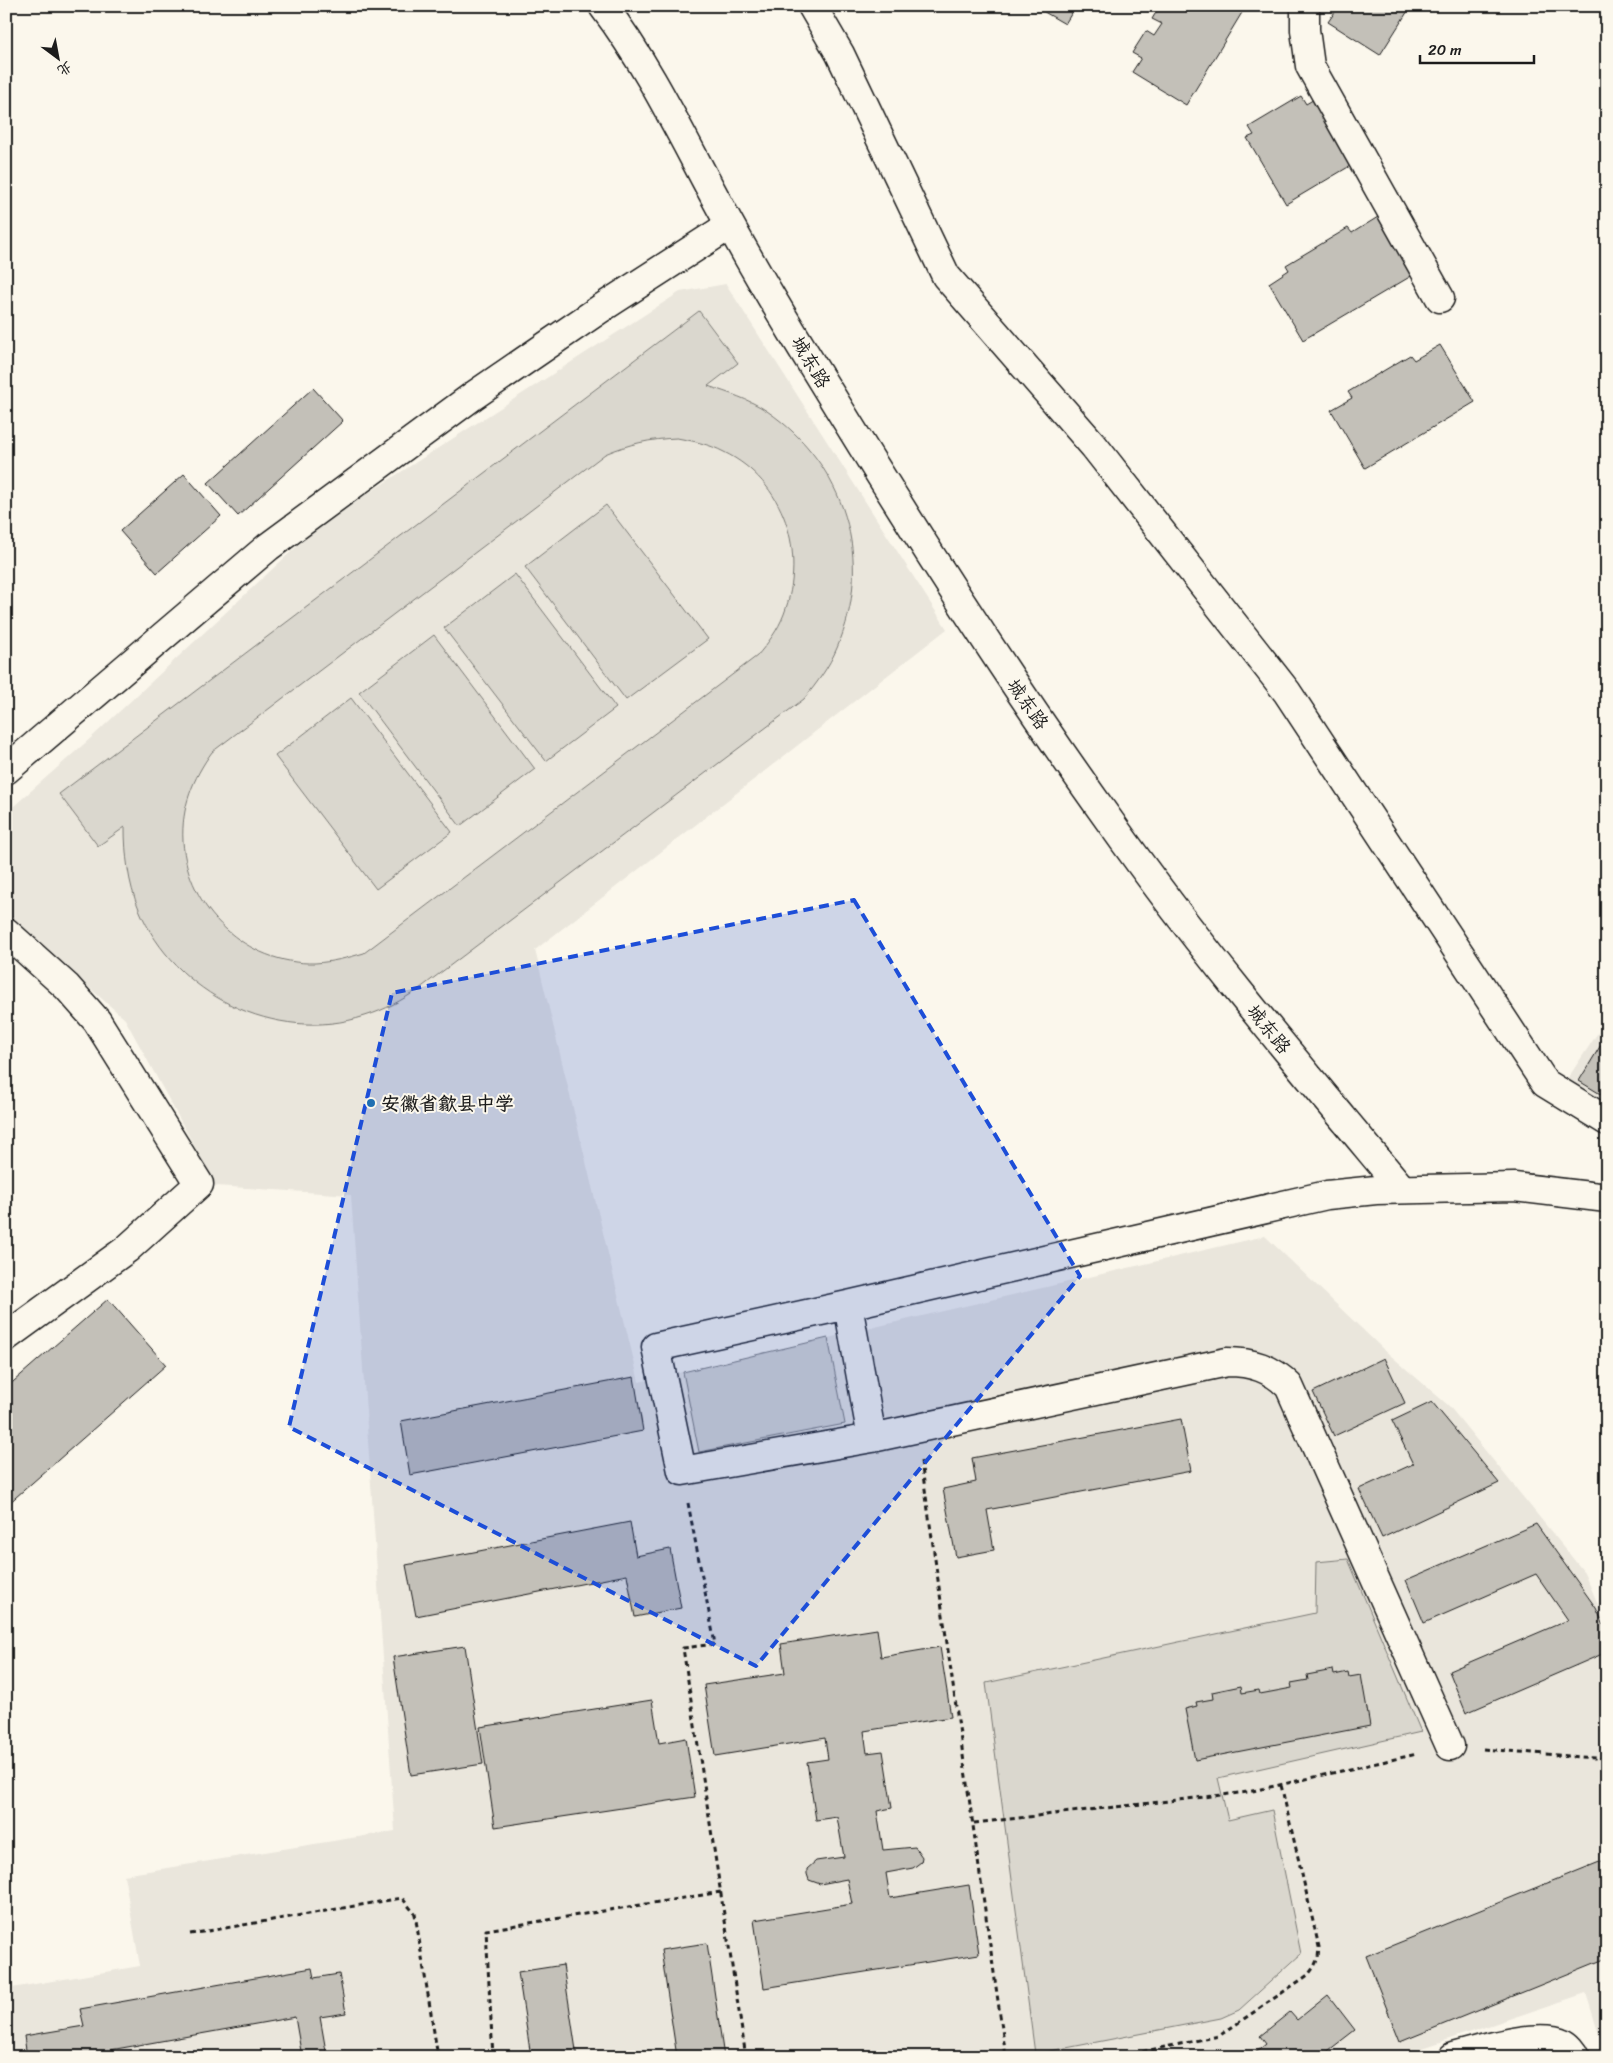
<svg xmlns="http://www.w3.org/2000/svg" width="1613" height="2063" font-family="Sriracha,'LXGW WenKai TC',sans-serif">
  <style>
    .built { fill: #eae6dc }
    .green { fill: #dad7ce; stroke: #7b7a75; fill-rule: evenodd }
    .building { fill: #c3c0b8; stroke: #1c1c1c }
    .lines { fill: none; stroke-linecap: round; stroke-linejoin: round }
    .minor-casing { stroke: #1c1c1c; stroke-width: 31 }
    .path { stroke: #1c1c1c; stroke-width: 3; stroke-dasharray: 5 4; stroke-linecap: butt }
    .minor { stroke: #fbf7ec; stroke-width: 28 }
    .marked { fill: #1d4ed8; fill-opacity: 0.2; stroke: #1d4ed8; stroke-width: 4; stroke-dasharray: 10 6; stroke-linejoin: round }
    .poi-dot { fill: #1f6fb2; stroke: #fbf7ec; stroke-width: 2 }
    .labels { text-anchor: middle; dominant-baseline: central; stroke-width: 4; stroke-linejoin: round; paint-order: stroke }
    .street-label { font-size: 19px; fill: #1c1c1c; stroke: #fbf7ec }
    .poi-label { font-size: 19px; font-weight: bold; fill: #1c1c1c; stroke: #fbf7ec; text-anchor: start }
  </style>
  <rect width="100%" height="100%" fill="#fbf7ec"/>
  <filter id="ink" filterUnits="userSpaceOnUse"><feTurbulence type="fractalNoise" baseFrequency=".02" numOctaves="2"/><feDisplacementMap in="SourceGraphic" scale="10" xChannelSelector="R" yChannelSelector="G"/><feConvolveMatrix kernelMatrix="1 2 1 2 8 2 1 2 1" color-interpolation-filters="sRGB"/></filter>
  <g filter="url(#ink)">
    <path class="built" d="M726,284l221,345 -412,321 104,432 626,-146 118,113 66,57 135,166 23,53v429l-3,-3 -18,-58 -190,64h-1390v-68l134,-23 -16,-91 271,-44 -44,-636 -135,-9 -91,-167 -119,-104v-102l86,-76 230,-214 358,-231z
      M1607,1019v90l-43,-25z"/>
    <path class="green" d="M699,311l39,52 -30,23c20,7 41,13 59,25 78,53 108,150 70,237 -8,19 -20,35 -33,51l-385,290c-17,11 -34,21 -54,27 -89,29 -191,-22 -226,-107 -11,-25 -14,-56 -14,-82l-27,19 -39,-52zM677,438c16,3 32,6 47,14 61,30 83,101 60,162 -6,16 -16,29 -27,42l-393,297c-17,5 -32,9 -49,10 -68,2 -128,-54 -132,-122 -2,-33 10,-63 29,-89l393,-298c24,-10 45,-15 72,-16z
      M606,505l102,134 -82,61 -101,-133z
      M515,574l101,134 -70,53 -102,-133z
      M434,635l101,134 -75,57 -101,-134z
      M351,698l101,134 -76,57 -101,-133z
      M828,1338l17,86 -146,28 -16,-80z
      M1348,1559l73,173 -203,46 10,42 44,-10 29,144 -62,56 -18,8 -186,36 -49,-371 329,-70 1,-51z"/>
    <path class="building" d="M1034,6h42l-11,18z
      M1160,6h86l-60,99 -54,-33 9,-14 -9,-5 14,-22 8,5 8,-12 -10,-5z
      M1332,6h79l-31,49 -52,-33 9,-13z
      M1301,96l5,8 10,-6 39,65 -69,41 -39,-66 7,-3 -5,-8z
      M1378,217l35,58 -110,65 -34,-57 20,-13 -3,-5 62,-37 4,5z
      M1440,345l35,57 -110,66 -34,-58 21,-12 -4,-6 62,-37 4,5z
      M313,388l30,33 -105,95 -30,-33z
      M184,474l37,42 -64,57 -37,-42z
      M1607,1035v63l-28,-17z
      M108,1299l58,66 -159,140 -1,-117z
      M1384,1358l21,45 -71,33 -21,-44z
      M634,1377l9,54 -233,44 -9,-54z
      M1432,1402l67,81 -117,55 -23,-49 54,-25 -21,-43z
      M1181,1419l10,52 -204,39 7,40 -38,7 -13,-68 33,-7 -4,-24z
      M630,1522l6,34 34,-7 11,59 -46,9 -8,-42 -211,41 -10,-51z
      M1536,1524l60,84 11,24v20l-141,61 -17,-42 119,-51 -32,-46 -112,49 -18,-43z
      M877,1629l4,28 59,-10 11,70 -87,14 3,22 16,-2 9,57 -15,3 6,39 32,-3 7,10 -1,5 -8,6 -27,5 4,25 79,-13 10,69 -215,34 -10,-68 98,-16 -5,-25 -27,5 -11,-4 -2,-6v-5l9,-8 28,-4 -7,-40 -21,3 -9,-58 21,-3 -3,-21 -110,18 -11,-71 81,-12 -4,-29z
      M465,1646l18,118 -72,11 -18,-118z
      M1333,1670l1,5 14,-3 1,5 12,-2 9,51 -175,34 -10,-51 12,-3 -1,-4 17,-3 -1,-7 29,-6 1,7 17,-3 1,4 32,-6 -1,-5 17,-3 -1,-5z
      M652,1700l7,43 27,-5 9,59 -200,30 -15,-100z
      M1607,1859v99l-207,84 -34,-86z
      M707,1943l17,114h-47l-16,-107z
      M563,1965l14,92h-46l-13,-85z
      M312,1968l2,10 25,-4 7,39 -26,4 7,40h-25l-7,-40 -190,34 1,6h-79l-3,-21 60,-10 -4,-17z
      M1328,1995l27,35 -35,27h-70l16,-13 -6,-8 30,-24 7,8z"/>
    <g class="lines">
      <defs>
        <path id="minor" d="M603,6c51,67 85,144 126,217 30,55 62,108 95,161 91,149 185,297 287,439 90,127 191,246 291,366
          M812,6l28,48 106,222 148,170 193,246 258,391 62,38
          M1305,6v24l5,36 130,232
          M6,770l262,-223 205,-151 127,-87 130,-84
          M6,932l61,55 30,34 102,163 -72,65 -121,88
          M848,1305l24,133
          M1450,1746l-161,-360c-18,-18 -37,-24 -62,-24l-355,76 -190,33 -26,-124 192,-42 479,-110 49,-5 138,-3 93,11
          M1453,2057c25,-7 86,-26 110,-14 5,2 11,9 13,14"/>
      </defs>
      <use href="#minor" class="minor-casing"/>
      <path class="path" d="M921,1461l85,596
        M688,1503l27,141 -32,4 63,409
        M1483,1749l124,10
        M974,1823l274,-31 169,-38
        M190,1934l212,-36 13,16 23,143
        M493,2057l-7,-127 235,-38
        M1116,2057l103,-21 89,-61 6,-8 4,-9 1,-11 -38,-162"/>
      <use href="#minor" class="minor"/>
    </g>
  </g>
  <path class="marked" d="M854,900l226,376 -324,390 -467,-239 103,-434z"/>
  <circle class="poi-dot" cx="371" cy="1103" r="5"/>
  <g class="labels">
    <g class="street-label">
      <text transform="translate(811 362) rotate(59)">城东路</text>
      <text transform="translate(1028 704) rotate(55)">城东路</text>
      <text transform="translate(1269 1029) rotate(51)">城东路</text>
    </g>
    <g class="poi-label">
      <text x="381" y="1103">安徽省歙县中学</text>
    </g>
  </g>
  <rect width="1613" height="2063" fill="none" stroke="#fbf7ec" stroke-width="25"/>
  <rect x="12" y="12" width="1588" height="2038" fill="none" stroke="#1c1c1c" stroke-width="2" filter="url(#ink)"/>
  <g transform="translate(58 58) rotate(148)" stroke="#fbf7ec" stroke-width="4" paint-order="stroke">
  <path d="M0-4L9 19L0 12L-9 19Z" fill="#1c1c1c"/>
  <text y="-8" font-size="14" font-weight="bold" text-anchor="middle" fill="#1c1c1c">北</text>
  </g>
  <path d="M1420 55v8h114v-8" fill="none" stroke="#1c1c1c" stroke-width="2.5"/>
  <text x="1428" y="55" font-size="15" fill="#1c1c1c" stroke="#fbf7ec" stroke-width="4" paint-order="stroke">20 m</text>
</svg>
